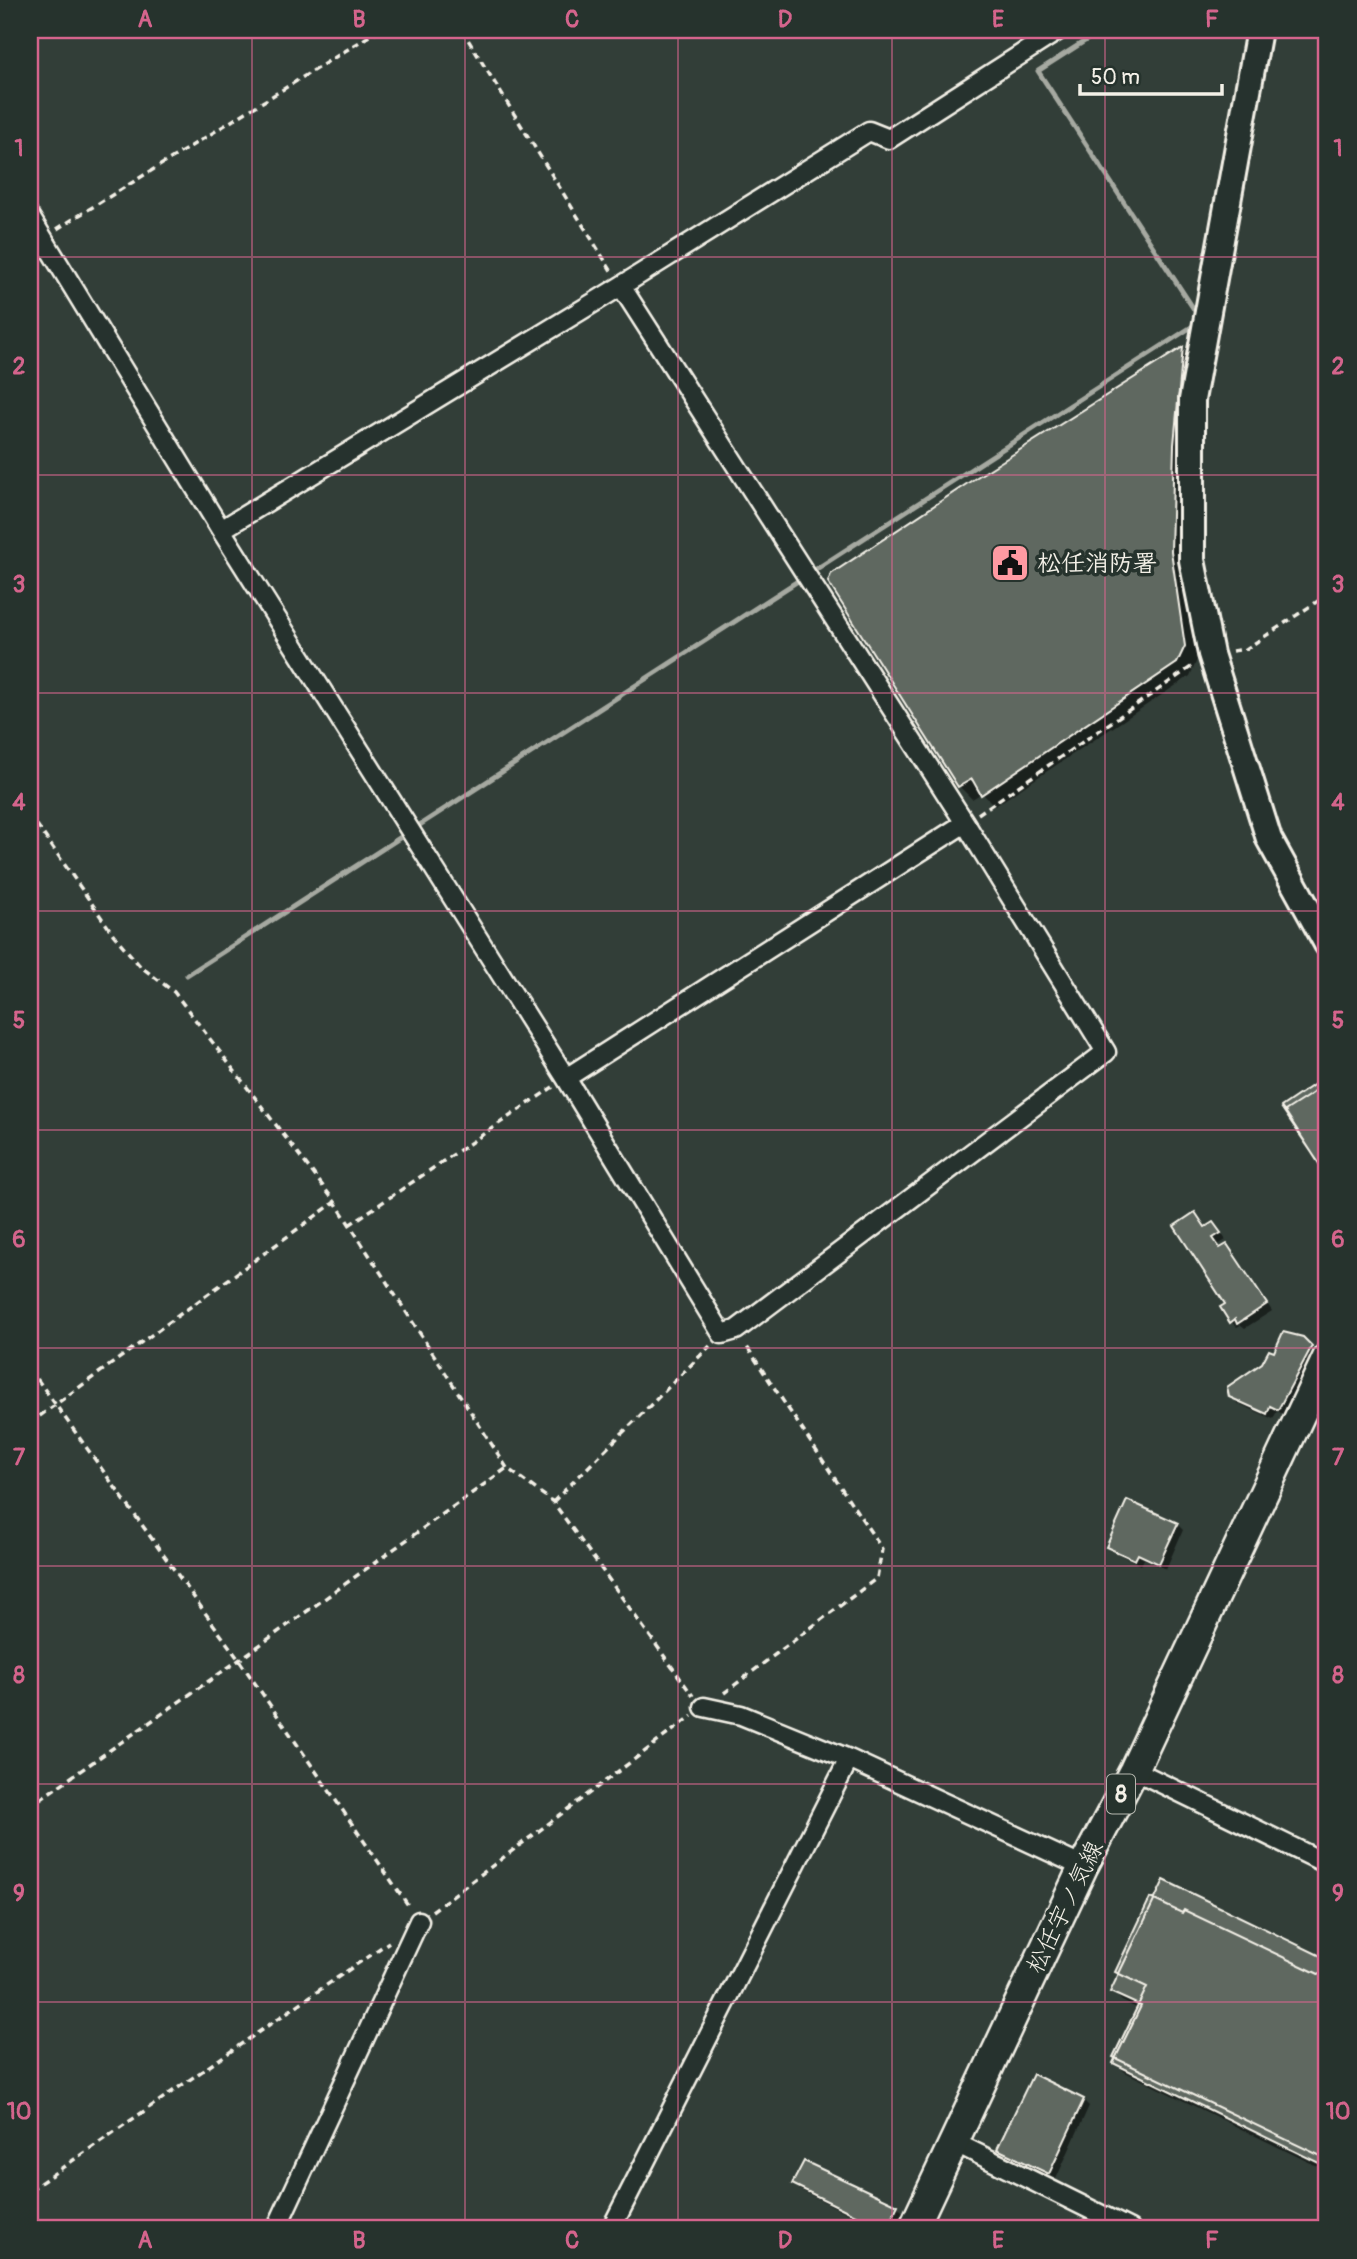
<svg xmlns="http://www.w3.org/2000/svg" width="1357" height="2259" font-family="Pangolin,'Klee One',sans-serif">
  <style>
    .shadow { fill: #0007 }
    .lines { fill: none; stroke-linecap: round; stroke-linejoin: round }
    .stream { stroke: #a6a9a1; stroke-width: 5 }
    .building { fill: #5f6861; stroke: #f4f1e8; stroke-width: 2 }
    .street-casing { stroke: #f4f1e8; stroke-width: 23 }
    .secondary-casing { stroke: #f4f1e8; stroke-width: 30 }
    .primary-casing { stroke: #f4f1e8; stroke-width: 33 }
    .path { stroke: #f4f1e8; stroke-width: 3.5; stroke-dasharray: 7 5; stroke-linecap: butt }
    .street { stroke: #26332d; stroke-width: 18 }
    .secondary { stroke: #26332d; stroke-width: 24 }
    .primary { stroke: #26332d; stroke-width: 28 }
    .grid { fill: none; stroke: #d4648c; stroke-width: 2; stroke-opacity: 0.55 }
    .labels { text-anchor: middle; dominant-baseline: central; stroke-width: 7; stroke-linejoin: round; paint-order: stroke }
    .shield { fill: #26332d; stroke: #b6b8b0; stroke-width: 2 }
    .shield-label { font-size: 23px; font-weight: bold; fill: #f4f1e8 }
    .poi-label { font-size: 24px; font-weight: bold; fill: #f4f1e8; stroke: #26332d; text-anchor: start }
    .street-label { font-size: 24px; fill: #f4f1e8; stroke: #26332d }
    .neatline { fill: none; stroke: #d4648c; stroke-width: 2.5 }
    .grid-label { font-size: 23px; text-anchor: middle; font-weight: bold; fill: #d4648c }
  </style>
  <rect width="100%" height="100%" fill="#323e38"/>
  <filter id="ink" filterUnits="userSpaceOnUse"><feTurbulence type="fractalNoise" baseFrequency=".0143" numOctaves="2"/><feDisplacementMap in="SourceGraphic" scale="14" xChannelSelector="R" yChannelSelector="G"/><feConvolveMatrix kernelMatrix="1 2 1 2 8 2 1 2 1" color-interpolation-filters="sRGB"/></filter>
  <g filter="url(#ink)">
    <path class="shadow" d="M1183,350l12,12 -12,203 14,95 -7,16 -195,130 -13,-13 -10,6 -13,-13 -129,-204 148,-103z
      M1195,1214l12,14 6,-4 6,6 7,10 -8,5 3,5 6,-4 6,6 39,59 -27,17 -4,-3 -4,2 -6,-5 -4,-18z
      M1302,1338l15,15 -32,62 -8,-4 -4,8 -36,-16 -6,-7 44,-41z
      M1177,1524l6,6 -17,39 -22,-10 -3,6 -27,-13 -6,-6z
      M1165,1882l162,79v210l-202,-99 -10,-9 26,-53 -19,-9 -10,-10z
      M1083,2100l6,6 -33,73 -51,-24 -6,-6z
      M805,2163l92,43 6,6 -8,17h-25l-4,-4 1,-2 -67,-33 -6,-6z"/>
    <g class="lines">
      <path class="stream" d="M1102,30l-64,41 161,246
        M187,975l1009,-651"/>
    </g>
    <path class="building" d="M1183,347l-9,98 -3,106 14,95 -8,17 -196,132 -9,-16 -14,8 -130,-205 3,-8 146,-97z
      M1327,1076v99l-46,-68z
      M1327,1084v92l-42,-65z
      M1195,1212l10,15 8,-5 8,11 -8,5 7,10 7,-4 40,60 -30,20 -2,-5 -5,4 -10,-16 5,-3 -51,-78z
      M1283,1332l20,5 9,9 -34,64 -8,-4 -3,8 -38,-17 -2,-10 35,-24 7,-13 5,2z
      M1127,1500l51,23 -19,41 -21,-10 -3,6 -29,-13z
      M1164,1880l163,79v208l-214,-104 28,-57 -31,-14z
      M1150,1898l32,15 2,-3 143,68v181l-214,-102 34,-70 -32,-15z
      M1033,2074l51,25 -35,75 -52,-25z
      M804,2161l94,44 -11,23 -9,-4 -2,5h-4l-8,-3 2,-6 -74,-36z"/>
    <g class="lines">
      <defs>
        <path id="street" d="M30,217l191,313 345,548 156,256 14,-4 370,-278 -141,-229 -344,-537
          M221,530l400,-244 248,-155 20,8 170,-109
          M566,1078l399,-255
          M704,1707l37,8 108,44 234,108
          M1134,1770l193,94
          M954,2142l176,87
          M276,2229l143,-308
          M611,2229l238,-470"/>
        <path id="secondary" d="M1259,30l-67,370v160l19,94 58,185 58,105"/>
        <path id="primary" d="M913,2229l170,-362 51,-97 193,-412"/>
      </defs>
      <use href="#street" class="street-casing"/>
      <use href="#secondary" class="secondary-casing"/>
      <use href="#primary" class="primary-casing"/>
      <path class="path" d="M462,30l150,242
        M57,229l322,-199
        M1232,651l14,-2 81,-54
        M978,814l216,-149
        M30,815l83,119 27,32 34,26 161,210 172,266 46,34 140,194
        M349,1225l204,-138
        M30,1369l209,291 171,248
        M30,1423l305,-221
        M553,1502l157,-156
        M724,1693l153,-115 5,-29 -137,-205
        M30,1806l209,-146 268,-192
        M432,1911l260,-195
        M30,2190l359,-248"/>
      <use href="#street" class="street"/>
      <use href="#secondary" class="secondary"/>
      <use href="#primary" class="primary"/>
    </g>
  </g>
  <path class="grid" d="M252,30v2199M465,30v2199M678,30v2199M892,30v2199M1105,30v2199M30,257h1297M30,475h1297M30,693h1297M30,911h1297M30,1130h1297M30,1348h1297M30,1566h1297M30,1784h1297M30,2002h1297"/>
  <defs>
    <symbol id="civic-square" viewBox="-11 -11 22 22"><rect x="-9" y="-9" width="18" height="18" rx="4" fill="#ff9aa2" stroke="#26332d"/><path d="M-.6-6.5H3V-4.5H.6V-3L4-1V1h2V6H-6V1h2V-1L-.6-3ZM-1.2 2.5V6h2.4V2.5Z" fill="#111"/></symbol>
  </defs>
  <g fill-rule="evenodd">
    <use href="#civic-square" x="988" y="541" width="44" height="44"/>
  </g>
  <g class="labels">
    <rect class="shield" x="1107" y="1774.5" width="28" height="39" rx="5"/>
    <g class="shield-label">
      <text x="1121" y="1794">8</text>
    </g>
    <g class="poi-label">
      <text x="1037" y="563">松任消防署</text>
    </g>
    <g class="street-label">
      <text transform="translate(1065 1907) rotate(-64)">松任宇ノ気線</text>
    </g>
  </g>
  <rect width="1357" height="2259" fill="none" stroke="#26332d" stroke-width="77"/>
  <path d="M1080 84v10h142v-10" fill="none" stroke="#f4f1e8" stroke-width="3.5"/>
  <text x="1091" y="84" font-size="21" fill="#f4f1e8" stroke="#26332d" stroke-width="5" paint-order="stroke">50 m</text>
  <rect x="38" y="38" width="1280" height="2182" class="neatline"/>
  <g class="grid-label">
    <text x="145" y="27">A</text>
    <text x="359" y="27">B</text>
    <text x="572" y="27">C</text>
    <text x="785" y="27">D</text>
    <text x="998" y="27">E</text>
    <text x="1212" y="27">F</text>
    <text x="19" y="156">1</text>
    <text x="1338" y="156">1</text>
    <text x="19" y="374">2</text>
    <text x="1338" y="374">2</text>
    <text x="19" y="592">3</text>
    <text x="1338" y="592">3</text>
    <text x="19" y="810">4</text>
    <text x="1338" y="810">4</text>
    <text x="19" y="1028">5</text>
    <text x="1338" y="1028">5</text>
    <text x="19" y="1247">6</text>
    <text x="1338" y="1247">6</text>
    <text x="19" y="1465">7</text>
    <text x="1338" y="1465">7</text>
    <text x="19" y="1683">8</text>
    <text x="1338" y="1683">8</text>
    <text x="19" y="1901">9</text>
    <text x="1338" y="1901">9</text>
    <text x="19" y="2119">10</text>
    <text x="1338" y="2119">10</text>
    <text x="145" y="2248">A</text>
    <text x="359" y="2248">B</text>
    <text x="572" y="2248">C</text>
    <text x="785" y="2248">D</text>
    <text x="998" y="2248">E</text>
    <text x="1212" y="2248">F</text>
  </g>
</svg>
